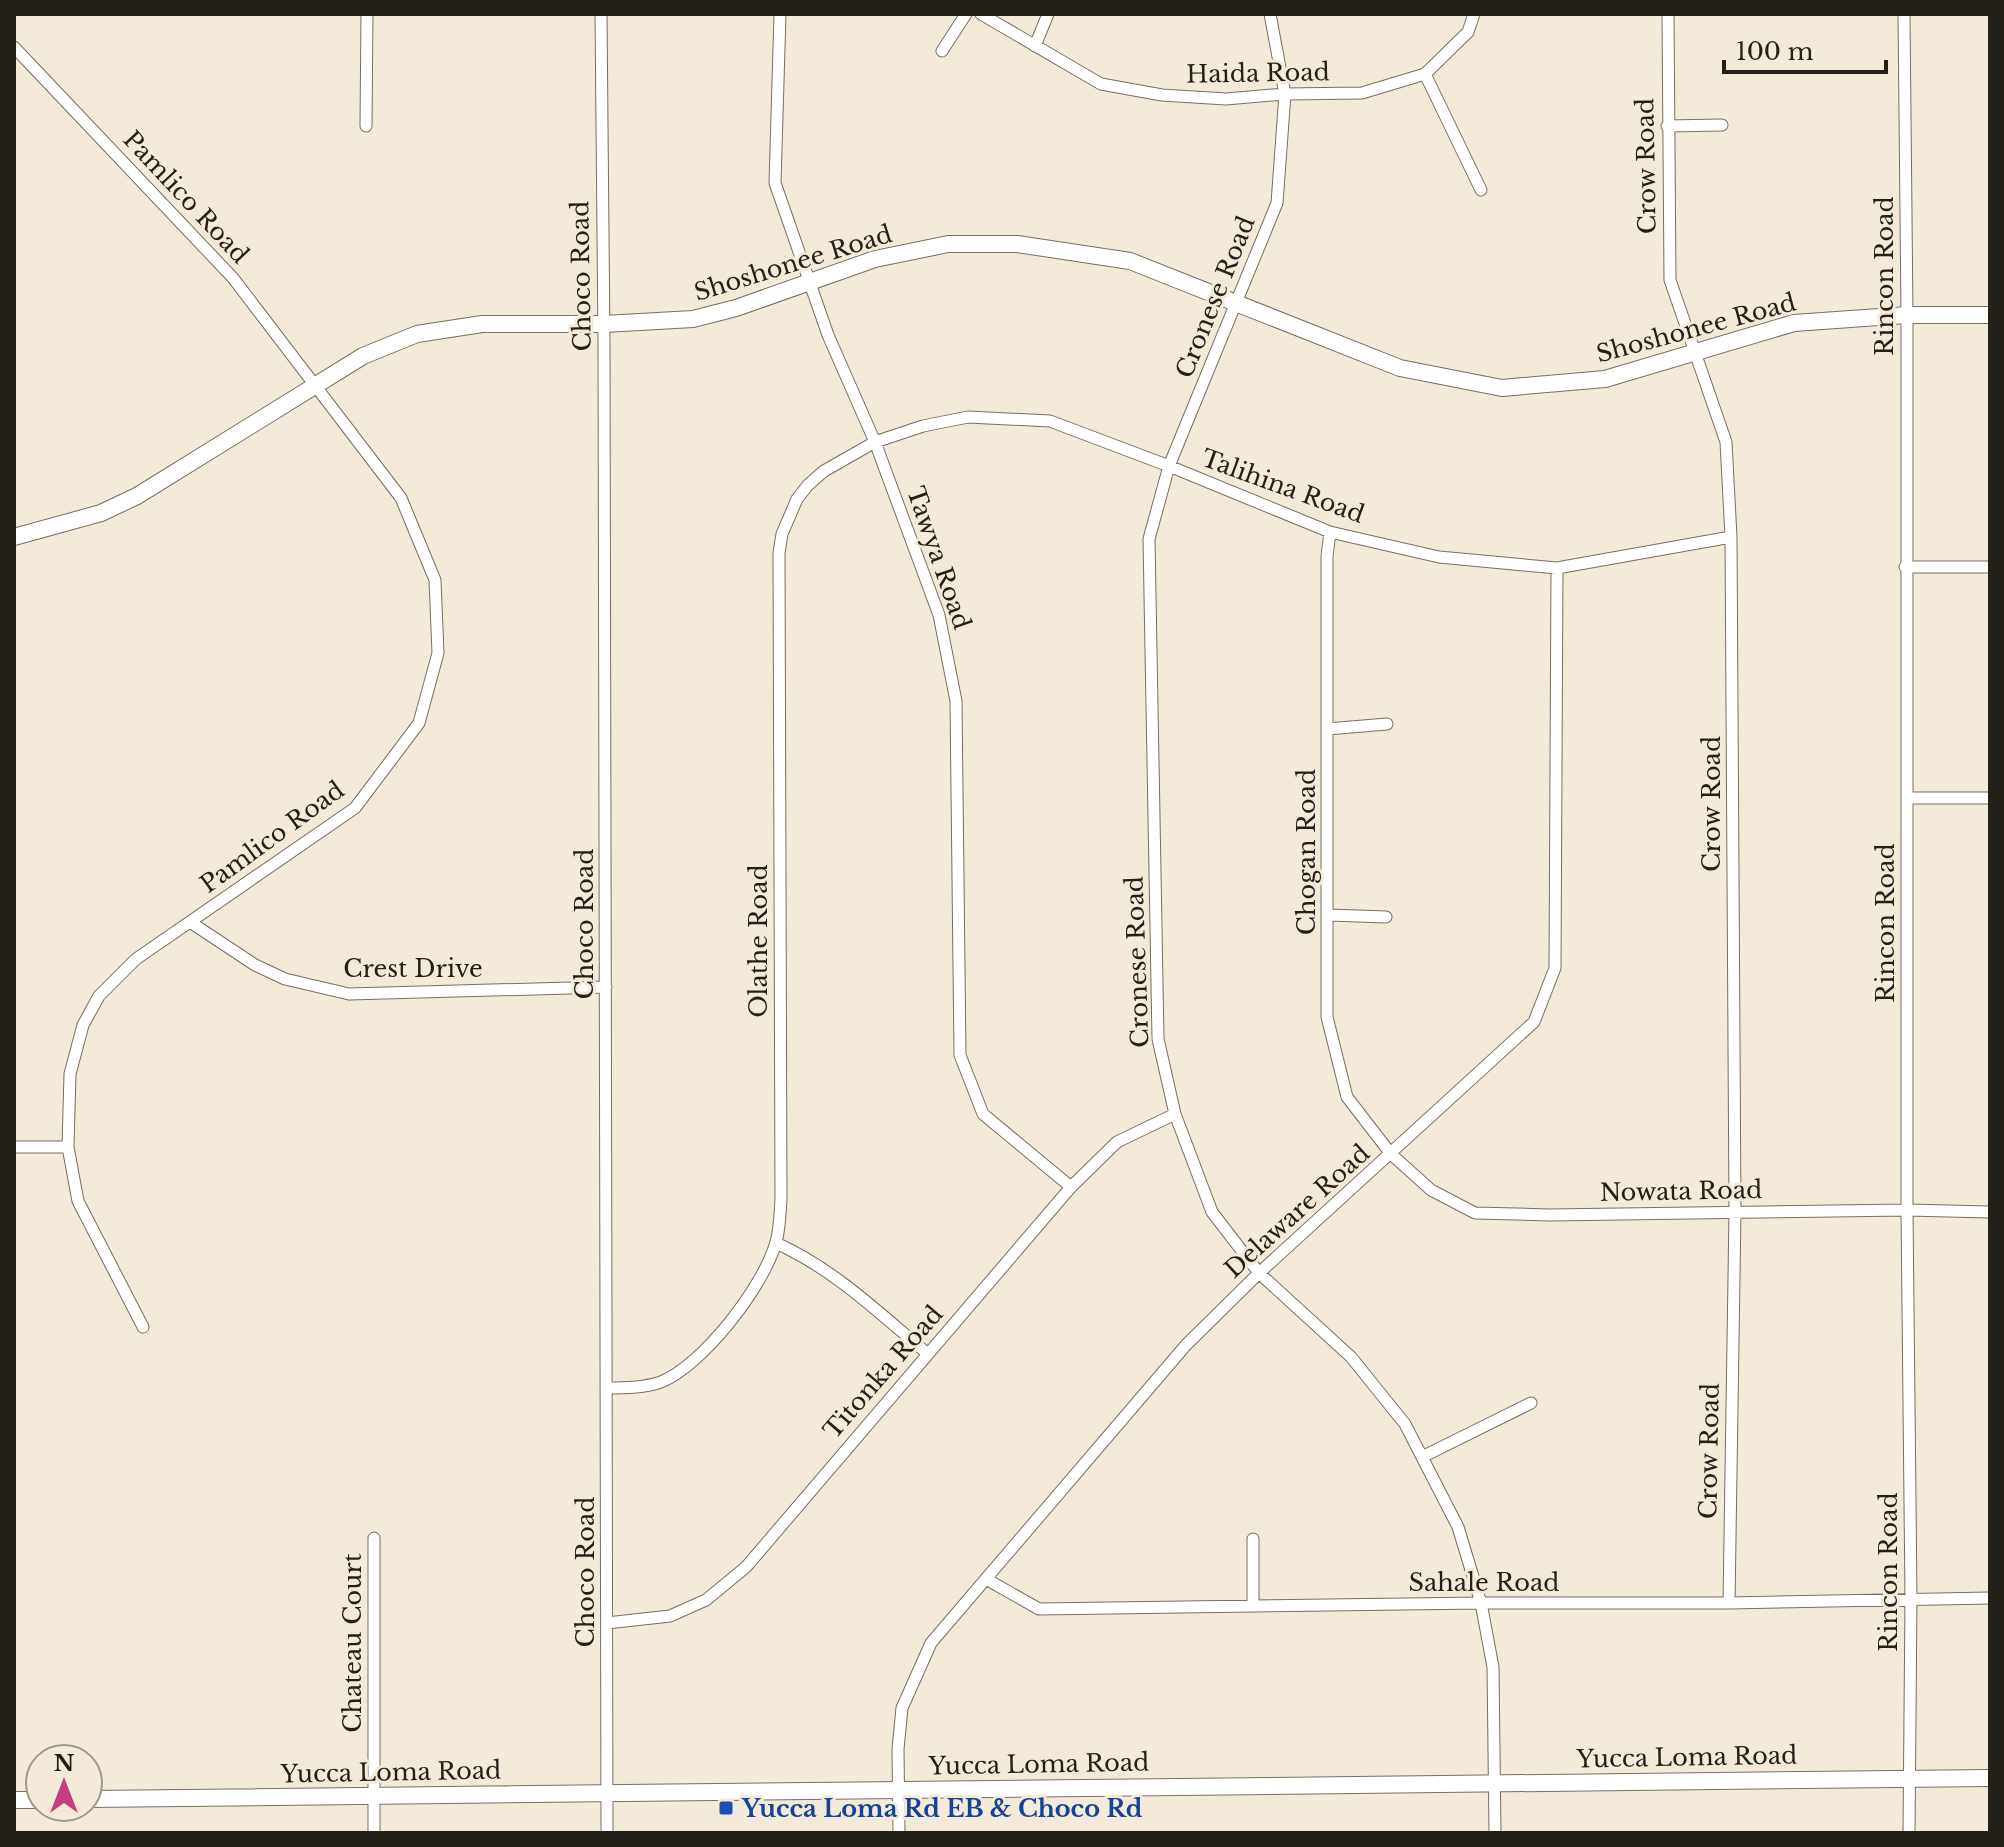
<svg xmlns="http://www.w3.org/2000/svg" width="2004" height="1847" font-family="'Libre Baskerville',serif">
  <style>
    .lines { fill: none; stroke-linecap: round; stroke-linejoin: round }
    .street-casing { stroke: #776f60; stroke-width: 13 }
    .secondary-casing { stroke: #776f60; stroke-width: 18 }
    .street { stroke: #fff; stroke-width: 11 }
    .secondary { stroke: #fff; stroke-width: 16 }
    .transit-dot { fill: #1a4fb4; stroke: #f3ead9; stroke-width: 3 }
    .labels { text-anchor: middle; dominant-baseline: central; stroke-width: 6; stroke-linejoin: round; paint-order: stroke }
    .street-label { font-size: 24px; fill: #231f19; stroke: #f3ead9 }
    .transit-label { font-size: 24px; font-weight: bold; fill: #164399; stroke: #f3ead9; text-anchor: start }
  </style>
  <rect width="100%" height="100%" fill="#f3ead9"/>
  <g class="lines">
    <defs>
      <path id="street" d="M601,14l3,329 3,1490
        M780,14l-5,169 53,152 47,107 64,173 17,86 4,354 23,59 88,73
        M981,14l120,70 61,11 64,4 59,-5 77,-1 63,-19 43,-42 6,-18
        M1270,14l15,80 -8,109 -108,263 -20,73 9,500 17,75 37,98 47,61 92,84 54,67 53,103 23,76 12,64 2,166
        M1668,14l2,266 56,162 5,95 4,675 -6,391
        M1904,14l3,301v895l4,388 -2,235
        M1035,46l13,-32
        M14,47l219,231 168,220 34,82 3,73 -19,70 -64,85 -219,151 -37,37 -16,29 -13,49 -2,73 10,54 65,126
        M942,51l24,-37
        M1425,74l56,116
        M366,126l1,-112
        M1667,126l55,-1
        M1330,532l-3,24v461l20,80 44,57 40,36 44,23 75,2 357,-5 83,2
        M1905,567h85
        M1327,729l60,-5
        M1908,798h82
        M1329,915l57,2
        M190,922l65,43 30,14 64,15 257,-7
        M14,1147h54
        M776,1243c58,26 103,70 152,111
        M606,1388c18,0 37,0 55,-6 42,-17 103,-96 115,-140 4,-14 4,-29 5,-43l-2,-646 3,-19 15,-35 11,-14 16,-14 51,-29 48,-16 45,-9 82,4 119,45 161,66 109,25 118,11 174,-31
        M1424,1456l107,-53
        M374,1538v295
        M1253,1539v67
        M986,1579l53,30 442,-6h248l261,-5
        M607,1623l63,-7 36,-16 40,-33 325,-380 46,-45 58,-28
        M899,1833l-1,-84 4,-41 29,-65 255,-298 73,-72 275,-251 21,-54 2,-400"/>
      <path id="secondary" d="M14,537l87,-24 36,-17 226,-140 54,-22 65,-10h122l89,-5 43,-11 139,-49 73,-15h69l113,17 270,107 102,20 103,-9 189,-56 113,-8h83
        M88,1799l1902,-21
        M14,1800h26"/>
    </defs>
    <use href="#street" class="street-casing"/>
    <use href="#secondary" class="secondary-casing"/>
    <use href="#street" class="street"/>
    <use href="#secondary" class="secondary"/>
  </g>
  <rect class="transit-dot" x="718" y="1800" width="16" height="16" rx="4"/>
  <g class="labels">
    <g class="street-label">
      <text transform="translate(1258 73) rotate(-1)">Haida Road</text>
      <text transform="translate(1646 166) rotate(-91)">Crow Road</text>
      <text transform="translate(186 197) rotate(47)">Pamlico Road</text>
      <text transform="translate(793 263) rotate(-17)">Shoshonee Road</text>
      <text transform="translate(581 276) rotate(-91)">Choco Road</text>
      <text transform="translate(1884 276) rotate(-90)">Rincon Road</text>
      <text transform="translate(1215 297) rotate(-68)">Cronese Road</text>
      <text transform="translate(1696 328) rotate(-15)">Shoshonee Road</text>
      <text transform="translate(1283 486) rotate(20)">Talihina Road</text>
      <text transform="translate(939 558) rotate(71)">Tawya Road</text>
      <text transform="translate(1711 804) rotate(-90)">Crow Road</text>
      <text transform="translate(272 837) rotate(-36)">Pamlico Road</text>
      <text transform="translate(1306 852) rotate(-90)">Chogan Road</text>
      <text transform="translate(1885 923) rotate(-90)">Rincon Road</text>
      <text transform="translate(584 924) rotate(-90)">Choco Road</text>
      <text transform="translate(758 941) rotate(-90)">Olathe Road</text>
      <text transform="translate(1137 962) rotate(-92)">Cronese Road</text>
      <text x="413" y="968">Crest Drive</text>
      <text transform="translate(1681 1191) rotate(-1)">Nowata Road</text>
      <text transform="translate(1297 1211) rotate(-42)">Delaware Road</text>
      <text transform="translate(883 1372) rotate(-49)">Titonka Road</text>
      <text transform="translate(1709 1451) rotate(-89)">Crow Road</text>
      <text transform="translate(585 1572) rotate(-90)">Choco Road</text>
      <text transform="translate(1888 1572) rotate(-90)">Rincon Road</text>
      <text x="1484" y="1582">Sahale Road</text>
      <text transform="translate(352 1643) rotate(-90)">Chateau Court</text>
      <text transform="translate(1687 1757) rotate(-1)">Yucca Loma Road</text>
      <text transform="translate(1039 1764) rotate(-1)">Yucca Loma Road</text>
      <text transform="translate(391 1772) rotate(-1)">Yucca Loma Road</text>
    </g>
    <g class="transit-label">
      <text x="742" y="1808">Yucca Loma Rd EB &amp; Choco Rd</text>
    </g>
  </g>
  <rect width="2004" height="1847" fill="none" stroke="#231f19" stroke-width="32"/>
  <g transform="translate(64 1783)"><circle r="38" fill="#f3ead9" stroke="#a0998c" stroke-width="2"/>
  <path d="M0-6L14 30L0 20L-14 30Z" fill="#c33f83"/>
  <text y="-12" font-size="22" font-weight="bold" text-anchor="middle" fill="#231f19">N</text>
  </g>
  <path d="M1724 60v12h162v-12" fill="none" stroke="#231f19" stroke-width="4"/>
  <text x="1736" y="60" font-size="24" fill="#231f19" stroke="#f3ead9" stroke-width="6" paint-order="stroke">100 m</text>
</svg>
